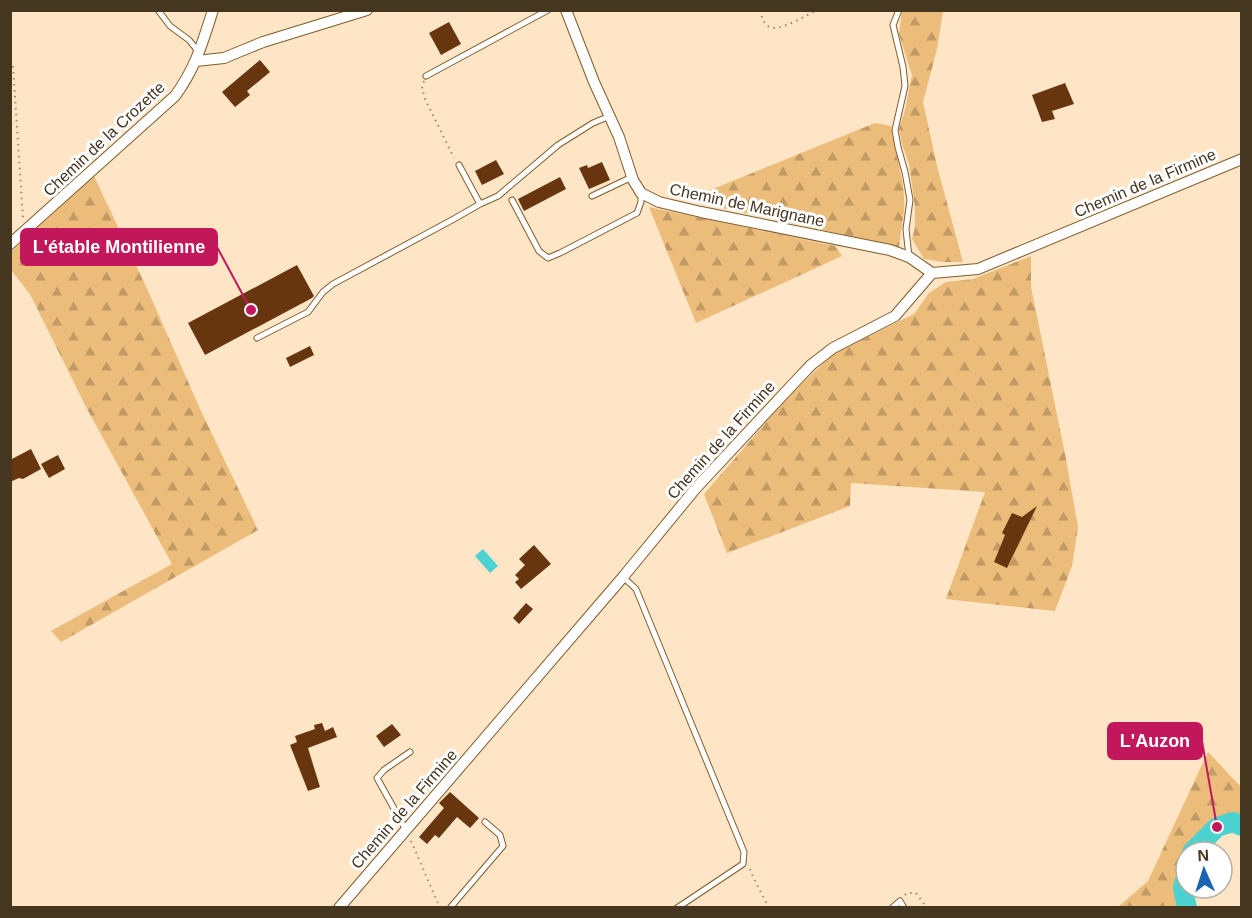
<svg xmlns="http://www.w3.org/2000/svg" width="1252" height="918" font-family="Arial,sans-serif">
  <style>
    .forest { fill: url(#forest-firs) }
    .water { fill: #4cd2d1 }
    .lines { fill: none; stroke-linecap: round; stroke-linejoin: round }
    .river { stroke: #4cd2d1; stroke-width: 20 }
    .building { fill: #67360f }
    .service-casing { stroke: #805d2a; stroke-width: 7 }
    .minor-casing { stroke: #805d2a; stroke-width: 12 }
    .path { stroke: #9c896f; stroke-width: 2; stroke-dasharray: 1.5 4.5; stroke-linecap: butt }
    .service { stroke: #fff; stroke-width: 5 }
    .minor { stroke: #fff; stroke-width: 10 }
    .labels { text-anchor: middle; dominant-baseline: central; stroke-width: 6; stroke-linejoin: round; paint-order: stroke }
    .street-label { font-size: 16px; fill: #453620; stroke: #fff }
    .leader { fill: none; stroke: #c2185b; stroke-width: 2 }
    .callout-dot { fill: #c2185b; stroke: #fff; stroke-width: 2 }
    .callout { fill: #c2185b; stroke: #c2185b; stroke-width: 2 }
    .callout-label { font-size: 18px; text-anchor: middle; font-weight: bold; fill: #fff }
  </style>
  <defs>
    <pattern id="forest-firs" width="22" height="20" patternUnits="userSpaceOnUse" patternTransform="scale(1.5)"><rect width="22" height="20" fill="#ecbc7b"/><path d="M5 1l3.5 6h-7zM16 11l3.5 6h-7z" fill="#c19a64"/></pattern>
  </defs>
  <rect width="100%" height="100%" fill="#fde5c6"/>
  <path class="forest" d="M902,11h41l-6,38 -14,53 14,64 26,96h-20l-19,-3 -12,-20 3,-12v-20l-6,-43 -7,-20 -3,-15 6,-19 7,-35 -13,-41z
    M875,123l16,3c4,28 15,56 13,84 -1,12 -4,25 -5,37l-213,-47z
    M94,176l55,117 51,116 58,121 -197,112 -10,-11 121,-67 -86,-157 -56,-113 -19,-24v-18z
    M649,207l186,39 7,10 -146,67z
    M1031,256v31l35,172 12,68 -6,39 -17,45 -109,-12 39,-107 -134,-9 -1,23 -123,47 -23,-59 84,-97 45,-43 81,-40 15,-21 17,-11 27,-3z
    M1208,752l33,35v33c-9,-2 -19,-1 -27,4 -13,9 -32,31 -35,45 -2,12 0,27 2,38h-63l30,-26z"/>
  <path class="water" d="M483,549l15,17 -8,7 -15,-17z"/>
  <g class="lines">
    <path class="river" d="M1192,852l25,-25 16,-5 9,4
      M1186,877l-3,11 4,20"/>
  </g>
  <path class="building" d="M449,22l12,22 -20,11 -12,-22z
    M260,60l10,12 -23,19 3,4 -15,12 -13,-15z
    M1065,83l9,21 -22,7 3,8 -13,3 -10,-27z
    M496,160l8,14 -22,11 -7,-14z
    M602,162l8,18 -21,9 -10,-21 8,-3 1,3z
    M560,177l6,12 -42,22 -6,-12z
    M297,265l17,31 -2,2 -107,57 -17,-32z
    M310,346l4,9 -24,12 -4,-9z
    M31,449l10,20 -18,10 -4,-1 -9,4v-22z
    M58,455l7,14 -16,9 -8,-14z
    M1037,506l-30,62 -13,-6 11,-27 -3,-2 10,-20 10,4z
    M534,545l17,19 -30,25 -6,-7 4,-3 -4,-4 10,-10 -6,-6z
    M526,603l7,6 -14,15 -6,-6z
    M322,723l3,8 8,-4 4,10 -29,11 12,39 -12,4 -18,-46 7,-3 -2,-6 20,-7 -1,-4z
    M392,724l9,11 -17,12 -8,-11z
    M450,792l29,26 -9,10 -13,-11 -18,21 -4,-3 -8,9 -8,-7 25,-29 -5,-5z"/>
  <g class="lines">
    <defs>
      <path id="service" d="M158,10l12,16 19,14 9,11
        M899,10l-6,15 10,42 2,19 -10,44 3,17 7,25 5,28 -4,29 3,28
        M426,76l122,-66
        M459,165l21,39 18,-8 60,-51 35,-22 17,-7
        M592,196l40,-19
        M512,200l27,51 9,7 12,-5 77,-40 4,-11v-8
        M257,338l51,-26 15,-20 10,-8 119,-64 28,-16
        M623,577l13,12 108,263 -1,12 -66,44
        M406,830l-29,-52 7,-8 26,-18
        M450,908l53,-62 -3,-11 -15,-13
        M892,908l8,-7 4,7"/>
      <path id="minor" d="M566,10l28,72 25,55 14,43 8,13 18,9 42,10 189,38 19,7 23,16
        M196,61l28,-3 39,-16 104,-32
        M10,244l165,-148c21,-29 27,-52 38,-86
        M339,908l284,-331 73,-89 97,-104 18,-19 22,-17 62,-32 37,-43 46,-4 264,-110"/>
    </defs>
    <use href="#service" class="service-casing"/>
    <use href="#minor" class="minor-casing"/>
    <path class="path" d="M760,10c2,7 3,14 10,17 9,5 37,-12 47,-17
      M13,66l10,152
      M424,81l-2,7 3,11 29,59
      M411,841l29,67
      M750,869l3,8 16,31
      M905,895l2,-2h9l11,15"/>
    <use href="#service" class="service"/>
    <use href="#minor" class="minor"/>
  </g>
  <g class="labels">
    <g class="street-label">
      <text transform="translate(104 139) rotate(-43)">Chemin de la Crozette</text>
      <text transform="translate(1145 183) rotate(-23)">Chemin de la Firmine</text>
      <text transform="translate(747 205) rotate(12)">Chemin de Marignane</text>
      <text transform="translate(721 440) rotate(-48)">Chemin de la Firmine</text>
      <text transform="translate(404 809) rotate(-49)">Chemin de la Firmine</text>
    </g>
  </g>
  <path class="leader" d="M251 310L217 247M1217 827L1202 741"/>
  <g class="callout-dot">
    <circle cx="251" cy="310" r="6"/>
    <circle cx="1217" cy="827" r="6"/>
  </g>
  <g class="callout">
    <rect x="21" y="229" width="196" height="36" rx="6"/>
    <rect x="1108" y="723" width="94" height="36" rx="6"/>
  </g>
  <g class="callout-label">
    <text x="119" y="253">L'étable Montilienne</text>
    <text x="1155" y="747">L'Auzon</text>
  </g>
  <rect width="1252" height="918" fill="none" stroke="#453620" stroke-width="24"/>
  <g transform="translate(1204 870) rotate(357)"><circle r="28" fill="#ffffff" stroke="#b5afa6" stroke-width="1.5"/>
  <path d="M0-4.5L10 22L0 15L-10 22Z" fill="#1b63b3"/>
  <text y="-9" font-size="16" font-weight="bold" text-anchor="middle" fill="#453620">N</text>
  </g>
</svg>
